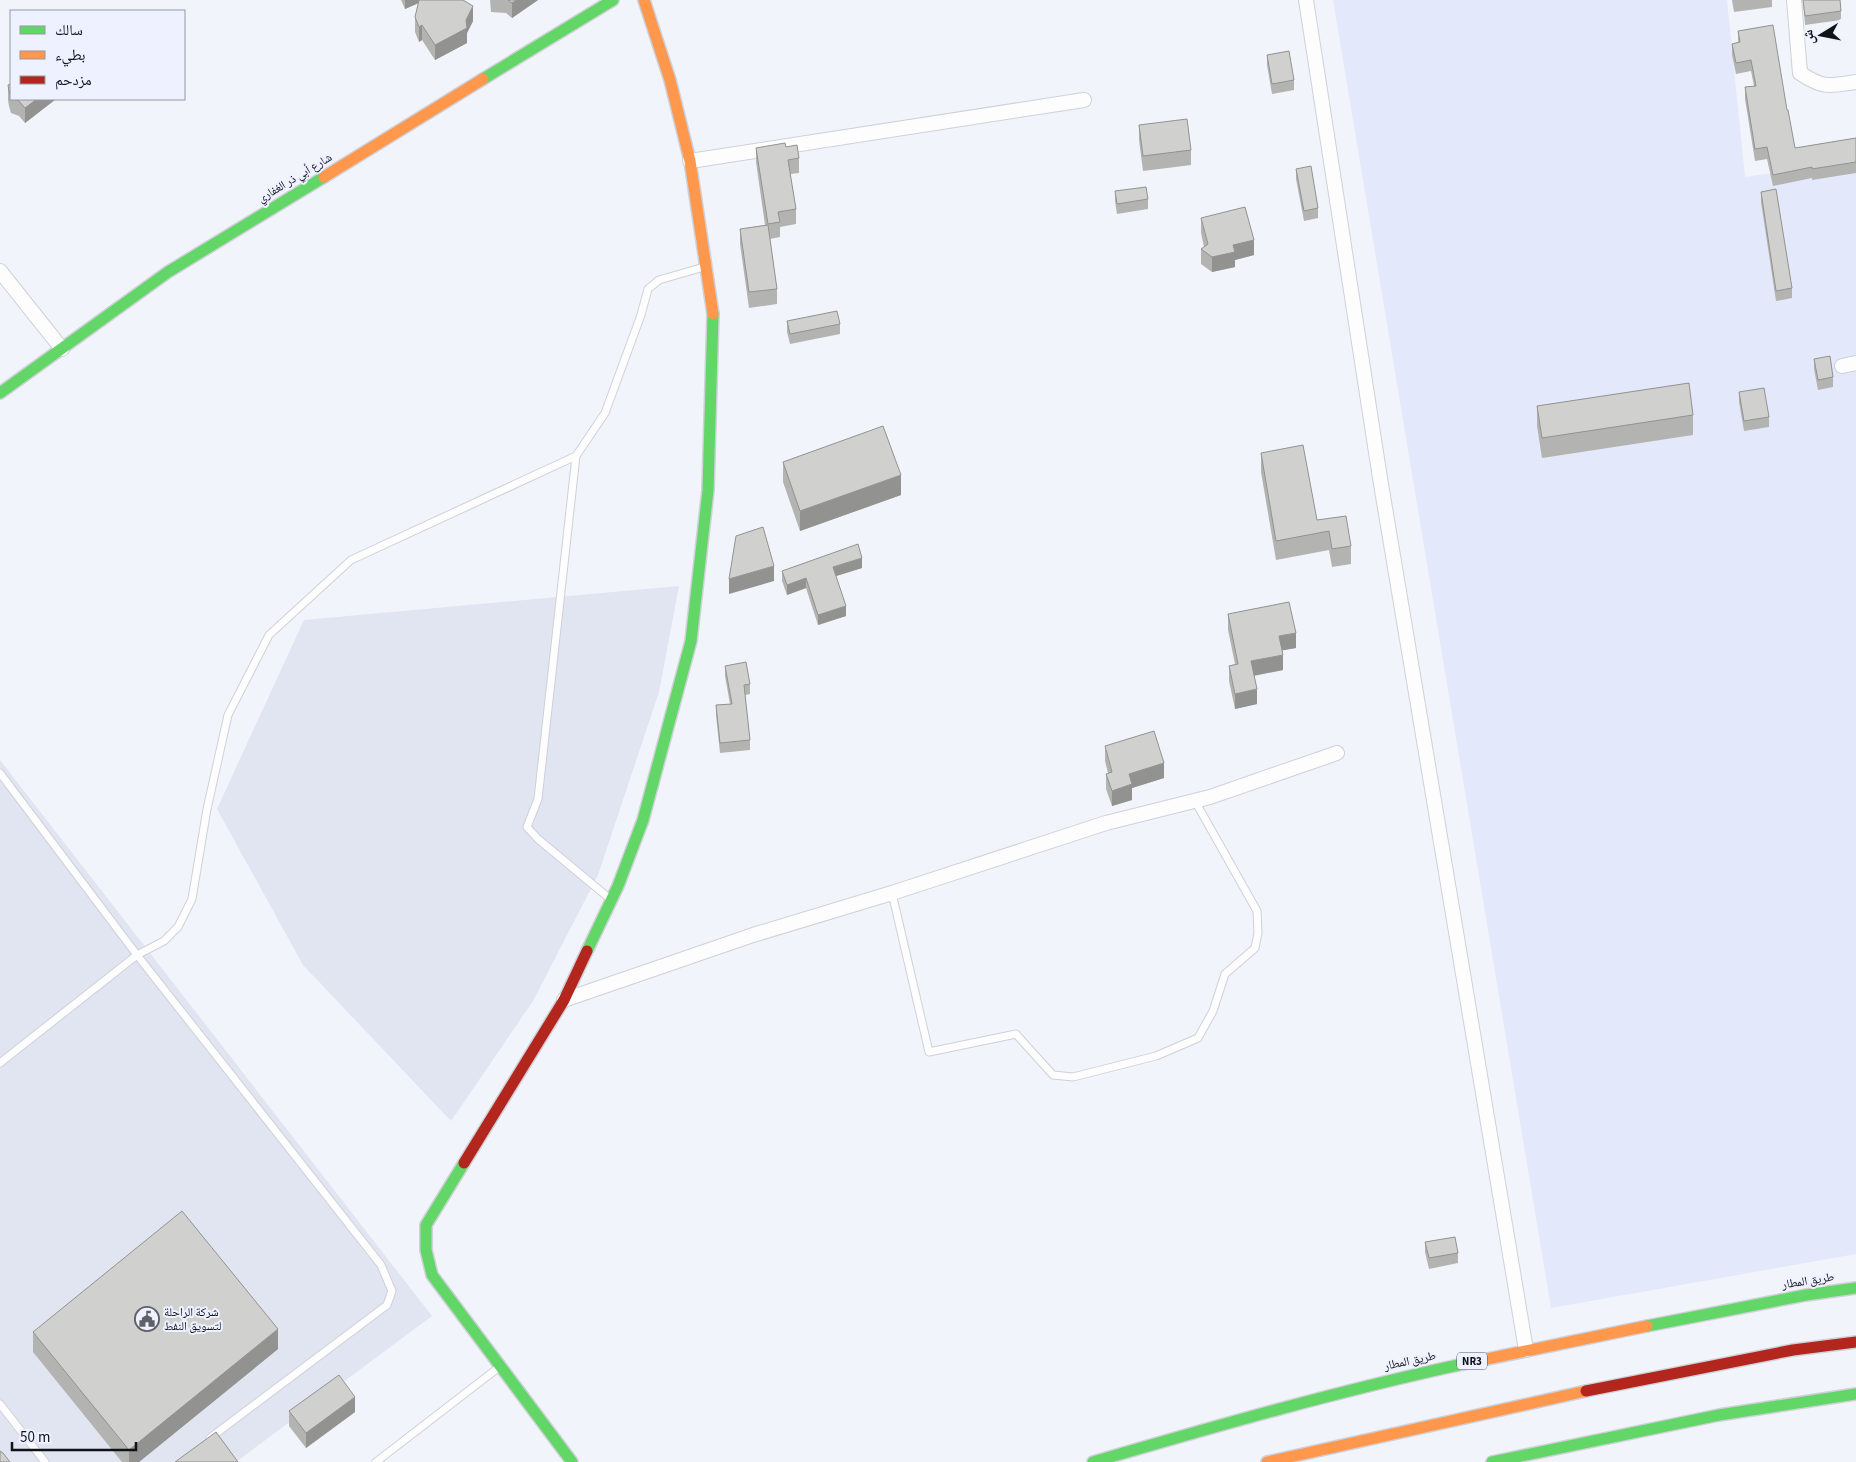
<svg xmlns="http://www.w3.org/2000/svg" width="1856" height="1462" font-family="'Source Sans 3','Noto Naskh Arabic',sans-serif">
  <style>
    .built { fill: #e1e4f1 }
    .green { fill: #e3e8fa }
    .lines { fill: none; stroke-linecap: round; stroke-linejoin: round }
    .lane-casing { stroke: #cfd1d8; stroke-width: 9 }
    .street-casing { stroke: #cfd1d8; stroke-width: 16 }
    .fast-casing { stroke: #cfd1d8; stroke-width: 14 }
    .slow-casing { stroke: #cfd1d8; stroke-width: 14 }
    .jam-casing { stroke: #cfd1d8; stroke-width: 14 }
    .lane { stroke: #fdfdfe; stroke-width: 7 }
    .street { stroke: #fdfdfe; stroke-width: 14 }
    .fast { stroke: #63d668; stroke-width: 11 }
    .slow { stroke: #ff974d; stroke-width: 11 }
    .jam { stroke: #b3261e; stroke-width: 11 }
    .wall { fill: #b3b3b1 }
    .shaded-wall { fill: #929290 }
    .building { fill: #d0d0ce; stroke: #929290 }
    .labels { text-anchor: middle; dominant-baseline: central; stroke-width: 4; stroke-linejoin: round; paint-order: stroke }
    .shield { fill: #eef1ff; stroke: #53555f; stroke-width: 1 }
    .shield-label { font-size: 11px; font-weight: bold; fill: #10121a }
    .street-label { font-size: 12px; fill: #10121a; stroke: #eef1ff }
    .poi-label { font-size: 12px; fill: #10121a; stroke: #eef1ff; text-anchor: start }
  </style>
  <rect width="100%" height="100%" fill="#f2f4fb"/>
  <path class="built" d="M679,586l-20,106 -61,183 -65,126 -82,120 -148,-156 -86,-156 87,-189z
    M0,760l432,556 -196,146h-236z"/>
  <path class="green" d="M1333,0h394l18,177 111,-16v1093l-305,54z"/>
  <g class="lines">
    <defs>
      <path id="lane" d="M576,456l-38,343 -11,28 11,12 71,59
        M0,773l137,182 244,310 11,26 -5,14 -177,133
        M892,893l37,159 87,-18 37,41 20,2 83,-21 42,-18 15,-27 12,-37 30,-26 3,-15 -1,-22 -62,-110
        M0,1063l137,-108 27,-14 14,-14 14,-28 15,-90 21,-94 41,-80 82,-75 225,-104 29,-43 36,-98 7,-26 11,-9 45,-13
        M0,1404l45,58
        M376,1462l122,-94"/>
      <path id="street" d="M1306,0l74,478 146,872
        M1794,0l6,73c24,16 29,13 56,9
        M690,161l394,-61
        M0,271l62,78
        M1842,366l14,-3
        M564,1000l189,-65 139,-42 214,-70 104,-26 127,-44"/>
      <path id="fast" d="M483,79l130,-79
        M0,393l168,-121 156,-95
        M587,951l31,-65 25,-66 48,-179 17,-151 5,-176
        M464,1163l-38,62v25l6,25 140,187
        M1647,1326l159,-31 50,-7
        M1093,1462c123,-36 245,-71 370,-98
        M1492,1462l227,-47 137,-21"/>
      <path id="slow" d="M644,0l26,80 20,81 23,153
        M324,177l159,-98
        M1463,1364l184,-38
        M1267,1462l319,-71"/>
      <path id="jam" d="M464,1163l100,-163 23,-49
        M1586,1391l207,-41 63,-8"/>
    </defs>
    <use href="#lane" class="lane-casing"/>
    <use href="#street" class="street-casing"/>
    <use href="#fast" class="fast-casing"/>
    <use href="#slow" class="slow-casing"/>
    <use href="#jam" class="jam-casing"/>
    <use href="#lane" class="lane"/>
    <use href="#street" class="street"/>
    <use href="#fast" class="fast"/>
    <use href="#slow" class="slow"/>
    <use href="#jam" class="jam"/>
  </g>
  <path class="wall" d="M401,0h62l10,21 -6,12v10l-32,17 -13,-20 -3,2 -4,-10v-15l4,-14 -14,6z
    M490,0h48l-26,18 -6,-5 -15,-1z
    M1732,0h40v7l-38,5z
    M1803,0h37l1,11v9l-36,5z
    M1738,31l49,79 8,38 61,-10v35l-44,7v-2l-39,8 -6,-27 -12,2 -10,-62v-12l9,-1 -3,-15 -15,3 -4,-19v-11l6,-2z
    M1267,55l27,25v10l-22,4 -5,-29z
    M11,84v15h45l-31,24 -6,-7 -8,-3 -2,-7 -1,-6v-15z
    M1139,125l52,25v15l-48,6 -4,-31z
    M786,147l13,11v15l-9,1 6,35v15l-16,3v10l-10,2 7,50v15l-28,4 -9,-64v-15l25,-4 -9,-63v-14z
    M1296,169l22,39v10l-14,3 -8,-42z
    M1115,191l33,8v10l-31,5 -2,-13z
    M1761,192l31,96v10l-16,3 -15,-99z
    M1201,218l53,37 -19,5v7l-23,5 -11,-8v-15l3,-2 -3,-14z
    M787,321l53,3v10l-50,10 -3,-12z
    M1814,359l19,18v10l-15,3 -4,-21z
    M1739,392l30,25v10l-25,4 -5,-29z
    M1537,406l156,9v20l-151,23 -5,-32z
    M1261,453l56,67 34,26v18l-19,3 -3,-17 -53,10 -15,-88z
    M783,462l118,33 -101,36 -17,-49z
    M862,568l-26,8 10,40 -28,9 -12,-37 -19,7 -5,-14v-10z
    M1228,614l68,34 -14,2 1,20 -29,6 3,28 -22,5 -6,-28v-15l6,-2 -7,-34z
    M725,666l25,18v10l-5,1 5,45v10l-30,3 -4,-38v-10l14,-1 -5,-28z
    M1105,746l59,32 -32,10v12l-20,6 -6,-17v-15l2,-1 -3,-12z
    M1425,1242l33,11v10l-29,6 -4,-17z
    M33,1332l245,17 -139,113h-17l-89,-110z
    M289,1411l66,1 -49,36 -17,-22z"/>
  <path class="shaded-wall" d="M405,0h18v1l-18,8z
    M516,0h22l-26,18v-15z
    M473,6v15l-6,12v10l-32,17v-15l31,-25z
    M422,25v15l-3,2v-15z
    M37,99h19l-31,24v-15z
    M1254,240v15l-19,5v7l-23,5v-15l21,-12z
    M901,475v20l-101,36v-20z
    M862,558v10l-29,9v-10z
    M774,566v15l-45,13v-15z
    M806,578v10l-19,7v-10z
    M846,606v10l-28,9v-10z
    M1296,633v15l-17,3v-15z
    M1283,655v15l-32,6v-15z
    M1257,689v15l-22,5v-15z
    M1164,763v15l-32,10v12l-20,6v-15l17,-17z
    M278,1329v20l-139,113h-10v-12z
    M355,1397v15l-49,36v-15z"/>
  <path class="building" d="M419,0h44l10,6 -7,14 1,8 -32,17 -13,-20 -3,2 -4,-10z
    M508,0h8l-4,3z
    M1803,0h37l1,11 -36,5z
    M1773,25l14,85h1l7,38 61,-10v24l-44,7v-2l-39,8 -6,-28 -12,2 -10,-62 11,-1 -5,-26 -15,3 -4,-19 8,-2 -2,-11z
    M1289,51l5,29 -22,4 -5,-29z
    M11,84v13l-2,-6 -1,-6z
    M14,99h23l-12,9 -6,-7z
    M1187,119l4,31 -48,6 -4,-31z
    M785,143l1,4 11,-2 2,13 -11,2 8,49 -18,3 2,10 -12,2 -12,-76z
    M1311,166l7,42 -14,3 -8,-42z
    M1146,187l2,12 -31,5 -2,-13z
    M1776,189l16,99 -16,3 -15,-99z
    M1245,207l9,33 -21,5 2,7 -23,5 -11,-8 7,-5 -7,-26z
    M768,225l9,64 -28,3 -9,-63z
    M837,311l3,13 -50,10 -3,-13z
    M1830,356l3,21 -15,3 -4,-21z
    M1689,383l4,32 -151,23 -5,-32z
    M1764,388l5,29 -25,4 -5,-29z
    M883,426l18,49 -101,36 -17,-49z
    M1303,445l14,75 29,-4 5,30 -19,3 -3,-18 -53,10 -15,-88z
    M763,527l11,39 -45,13 7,-43z
    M858,544l4,14 -29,9 13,39 -28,9 -12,-37 -19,7 -5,-14z
    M1289,602l7,31 -17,3 4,19 -32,6 6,28 -22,5 -6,-28 9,-2 -10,-50z
    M746,662l4,22 -6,1 6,55 -30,3 -4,-38 16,-1 -7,-38z
    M1154,731l10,32 -35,11 3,10 -20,7 -6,-17 6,-2 -7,-26z
    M182,1211l96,118 -149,121 -96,-118z
    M1455,1237l3,16 -29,5 -4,-16z
    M339,1375l16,22 -49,36 -17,-22z
    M216,1432l22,30h-63z
    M0,1451l3,2 7,9h-10z"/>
  <defs>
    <symbol id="civic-ring" viewBox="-11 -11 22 22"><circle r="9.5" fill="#eef1ff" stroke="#5f6169" stroke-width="1.5"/><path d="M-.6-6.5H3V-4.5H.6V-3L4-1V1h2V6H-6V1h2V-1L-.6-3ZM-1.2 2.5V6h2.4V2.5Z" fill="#5f6169"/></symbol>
  </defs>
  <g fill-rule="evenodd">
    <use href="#civic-ring" x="133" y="1305" width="28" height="28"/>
  </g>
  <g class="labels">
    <rect class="shield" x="1457" y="1352.5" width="30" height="17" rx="4"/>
    <g class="shield-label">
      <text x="1472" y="1361">NR3</text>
    </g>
    <g class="street-label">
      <text transform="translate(295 178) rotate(-31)">شارع أبي ذر الغفاري</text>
      <text transform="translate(1808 1281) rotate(-9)">طريق المطار</text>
      <text transform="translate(1410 1361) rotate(-12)">طريق المطار</text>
    </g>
    <g class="poi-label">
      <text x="164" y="1312">شركة الراحلة<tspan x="164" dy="14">لتسويق النفط</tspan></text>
    </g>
  </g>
  <rect x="10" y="10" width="175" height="90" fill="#eef1ff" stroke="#9598a3"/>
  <rect x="20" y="26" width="25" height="8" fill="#63d668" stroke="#9598a3"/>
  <text x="55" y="35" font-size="15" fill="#10121a">سالك</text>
  <rect x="20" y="51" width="25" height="8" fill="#ff974d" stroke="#9598a3"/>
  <text x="55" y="60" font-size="15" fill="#10121a">بطيء</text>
  <rect x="20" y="76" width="25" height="8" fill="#b3261e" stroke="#9598a3"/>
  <text x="55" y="85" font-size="15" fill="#10121a">مزدحم</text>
  <g transform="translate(1821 35) rotate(260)" stroke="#eef1ff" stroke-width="4" paint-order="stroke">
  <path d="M0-4L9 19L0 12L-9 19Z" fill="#10121a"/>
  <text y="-8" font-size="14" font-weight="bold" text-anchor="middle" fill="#10121a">ش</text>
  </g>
  <path d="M12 1442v8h124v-8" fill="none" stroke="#10121a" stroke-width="2.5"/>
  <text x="20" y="1442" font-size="15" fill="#10121a" stroke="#eef1ff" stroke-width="4" paint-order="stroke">50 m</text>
</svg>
